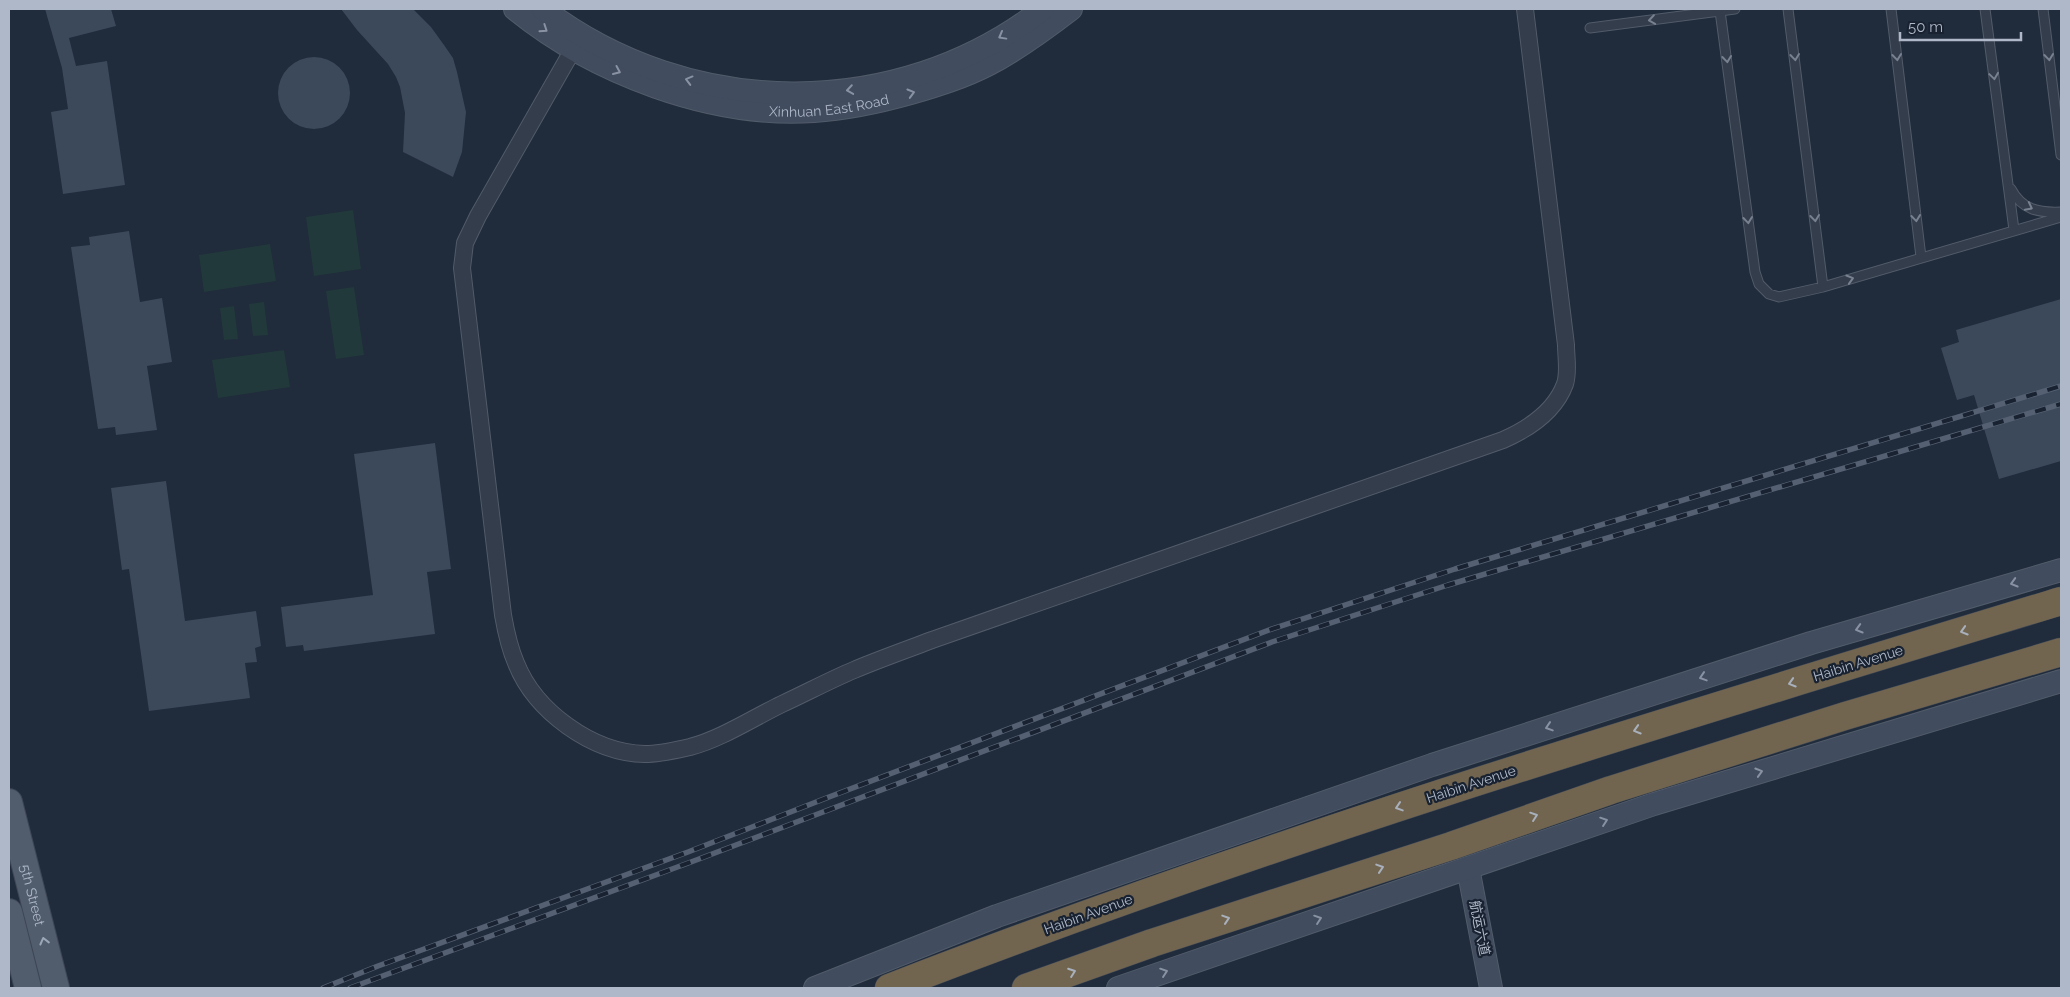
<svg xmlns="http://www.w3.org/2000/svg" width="2070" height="997" font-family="Raleway,'Noto Sans SC',sans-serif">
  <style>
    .green { fill: #22393c }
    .building { fill: #3b495b }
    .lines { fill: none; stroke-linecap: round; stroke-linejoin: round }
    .lane-casing { stroke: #515b69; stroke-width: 11 }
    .street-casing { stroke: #515b69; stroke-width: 18 }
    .secondary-casing { stroke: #515b69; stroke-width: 24 }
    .primary-casing { stroke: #3d4655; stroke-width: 28 }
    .highway-casing { stroke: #3e4856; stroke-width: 29 }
    .lane { stroke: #343d4b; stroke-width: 9 }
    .street { stroke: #343d4b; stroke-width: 16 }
    .secondary { stroke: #414c5f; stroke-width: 22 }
    .primary { stroke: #515c6c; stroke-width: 26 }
    .highway { stroke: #726550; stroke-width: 28 }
    .rail-casing { stroke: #556173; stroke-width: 5.5 }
    .rail { stroke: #192230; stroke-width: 4; stroke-dasharray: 11; stroke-linecap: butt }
    .oneway { stroke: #778190 }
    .oneway2 { stroke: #8892a3 }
    .oneway3 { stroke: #a8b0bc }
    .oneway4 { stroke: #9ba6b6 }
    .labels { text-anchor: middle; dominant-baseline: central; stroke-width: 4.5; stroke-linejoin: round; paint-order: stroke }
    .street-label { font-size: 14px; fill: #aeb8c8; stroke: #192230 }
  </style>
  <rect width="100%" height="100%" fill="#202b3b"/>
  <path class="green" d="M353,210l8,59 -47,7 -8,-59z
    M270,244l6,37 -72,11 -5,-37z
    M354,287l10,68 -28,4 -10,-68z
    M264,302l4,33 -15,1 -4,-32z
    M234,306l4,33 -14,1 -4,-32z
    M284,350l6,37 -72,11 -6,-38z"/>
  <path class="building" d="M45,9h66l5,17 -47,12 7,28 31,-5 18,124 -62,9 -12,-82 17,-3 -6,-41z
    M341,9h72l18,18 13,18 9,13 4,14 9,40 -4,40 -9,25 -50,-25 2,-39 -5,-26 -4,-10 -8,-13 -31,-34z
    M278 93a36 36 0 1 1 72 0a36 36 0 1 1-72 0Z
    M129,231l11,71 22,-4 10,64 -25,4 10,64 -41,5 -1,-8 -17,2 -27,-182 19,-2 -1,-8z
    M2061,299v162l-62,18 -25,-84 -17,5 -16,-52 18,-6 -3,-12z
    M435,443l16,126 -24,3 8,62 -131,17 -1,-6 -17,2 -5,-40 92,-12 -19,-141z
    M166,481l19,140 71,-10 5,35 -6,2 2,14 -12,1 5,35 -101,13 -20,-142 -7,1 -11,-82z"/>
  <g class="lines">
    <defs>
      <path id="lane" d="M1788,9l35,278
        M1891,9l30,248
        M1985,9l29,221
        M2043,9l18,146
        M1720,11l35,261 4,12 10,10 10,3 44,-10 238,-70
        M1590,28l145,-19
        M2011,189c11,21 28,24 50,23"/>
      <path id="street" d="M579,39l-101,177 -13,27 -3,25 41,347c3,17 6,32 13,48 19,48 76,90 129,91 15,0 31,-4 45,-7 31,-8 63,-29 92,-43 24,-11 48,-24 72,-34 26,-11 52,-20 78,-30l571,-200c25,-11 52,-29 62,-56 4,-12 1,-27 1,-39l-41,-336"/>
      <g id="secondary">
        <path id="s1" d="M515,9c79,64 196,109 299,102 33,-2 65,-9 97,-18 27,-8 53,-16 78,-29 29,-15 56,-35 82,-55"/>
        <path d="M543,9c146,111 354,114 500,0"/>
        <path d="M1468,868l23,120"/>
        <path d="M815,988l182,-72 435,-151 379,-122 250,-73"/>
        <path d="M1118,988l536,-184 407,-123"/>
      </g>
      <g id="primary">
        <path id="s2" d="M9,802l47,186"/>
        <path d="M9,912l19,76"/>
      </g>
      <path id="highway" d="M889,988c384,-149 778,-267 1172,-387
        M1026,988l126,-45 299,-97 160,-56 234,-74 216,-64"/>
    </defs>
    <use href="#lane" class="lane-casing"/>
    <use href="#street" class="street-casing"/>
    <use href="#secondary" class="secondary-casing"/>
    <use href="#primary" class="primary-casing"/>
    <use href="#highway" class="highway-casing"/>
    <use href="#lane" class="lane"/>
    <use href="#street" class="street"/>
    <use href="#secondary" class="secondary"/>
    <use href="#primary" class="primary"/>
    <use href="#highway" class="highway"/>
    <defs>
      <path id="rail" d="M323,988l55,-22 310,-114 141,-55 440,-167 186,-61 606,-183
        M350,988l341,-126 581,-220 176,-57 613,-181"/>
    </defs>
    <use href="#rail" class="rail-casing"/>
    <use href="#rail" class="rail"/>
  </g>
  <defs><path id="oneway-chevron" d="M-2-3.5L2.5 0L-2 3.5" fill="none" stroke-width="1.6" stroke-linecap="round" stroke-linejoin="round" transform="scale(1.25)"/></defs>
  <g class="oneway">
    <use href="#oneway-chevron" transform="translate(1652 20) rotate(172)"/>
    <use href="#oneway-chevron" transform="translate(1795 57) rotate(83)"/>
    <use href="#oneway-chevron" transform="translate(1897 57) rotate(83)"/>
    <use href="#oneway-chevron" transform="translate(2049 57) rotate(83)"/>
    <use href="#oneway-chevron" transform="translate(1727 59) rotate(83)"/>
    <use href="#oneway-chevron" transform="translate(1994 76) rotate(82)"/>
    <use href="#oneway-chevron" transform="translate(2029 207) rotate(27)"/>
    <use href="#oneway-chevron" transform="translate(1815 218) rotate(83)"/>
    <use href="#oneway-chevron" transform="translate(1916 218) rotate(83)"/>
    <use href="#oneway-chevron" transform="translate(1748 220) rotate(83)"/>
    <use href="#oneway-chevron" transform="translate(1850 279) rotate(-17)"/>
  </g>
  <g class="oneway2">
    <use href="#oneway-chevron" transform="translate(544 29) rotate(34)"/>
    <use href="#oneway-chevron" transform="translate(1002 36) rotate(151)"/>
    <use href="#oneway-chevron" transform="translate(617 71) rotate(24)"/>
    <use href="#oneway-chevron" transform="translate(689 80) rotate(-165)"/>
    <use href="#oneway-chevron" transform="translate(850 90) rotate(171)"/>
    <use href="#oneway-chevron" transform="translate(911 93) rotate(-16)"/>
    <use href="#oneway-chevron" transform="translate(2014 583) rotate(164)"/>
    <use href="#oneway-chevron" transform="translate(1859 629) rotate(164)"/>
    <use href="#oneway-chevron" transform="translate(1703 677) rotate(162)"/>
    <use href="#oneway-chevron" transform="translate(1549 727) rotate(162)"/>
    <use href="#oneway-chevron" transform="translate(1759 772) rotate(-17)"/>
    <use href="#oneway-chevron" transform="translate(1604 821) rotate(-19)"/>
    <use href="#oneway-chevron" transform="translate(1318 919) rotate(-19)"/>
    <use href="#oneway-chevron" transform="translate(1164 972) rotate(-19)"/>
  </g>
  <g class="oneway3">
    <use href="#oneway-chevron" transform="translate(1964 631) rotate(163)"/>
    <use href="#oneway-chevron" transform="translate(1792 683) rotate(163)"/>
    <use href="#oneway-chevron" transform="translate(1637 730) rotate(163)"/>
    <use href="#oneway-chevron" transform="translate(1399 807) rotate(162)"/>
    <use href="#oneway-chevron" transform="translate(1534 816) rotate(-19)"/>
    <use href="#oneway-chevron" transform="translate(1380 868) rotate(-18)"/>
    <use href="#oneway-chevron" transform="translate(1226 919) rotate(-18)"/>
    <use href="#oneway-chevron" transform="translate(1072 972) rotate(-20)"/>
  </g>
  <use class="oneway4" href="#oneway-chevron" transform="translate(44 941) rotate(-104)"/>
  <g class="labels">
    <g class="street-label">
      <text stroke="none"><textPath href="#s1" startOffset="338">Xinhuan East Road</textPath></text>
      <text transform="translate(1858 663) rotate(-17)">Haibin Avenue</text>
      <text transform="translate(1471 784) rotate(-18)">Haibin Avenue</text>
      <text stroke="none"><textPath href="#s2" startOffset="96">5th Street</textPath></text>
      <text transform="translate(1088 914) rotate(-20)">Haibin Avenue</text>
      <text transform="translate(1480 928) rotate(79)">航运六道</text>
    </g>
  </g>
  <rect width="2070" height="997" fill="none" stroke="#aeb8c8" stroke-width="20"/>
  <path d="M1900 32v8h121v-8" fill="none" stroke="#aeb8c8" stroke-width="2.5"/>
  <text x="1908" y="32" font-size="15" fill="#aeb8c8" stroke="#192230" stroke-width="4" paint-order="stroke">50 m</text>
</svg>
